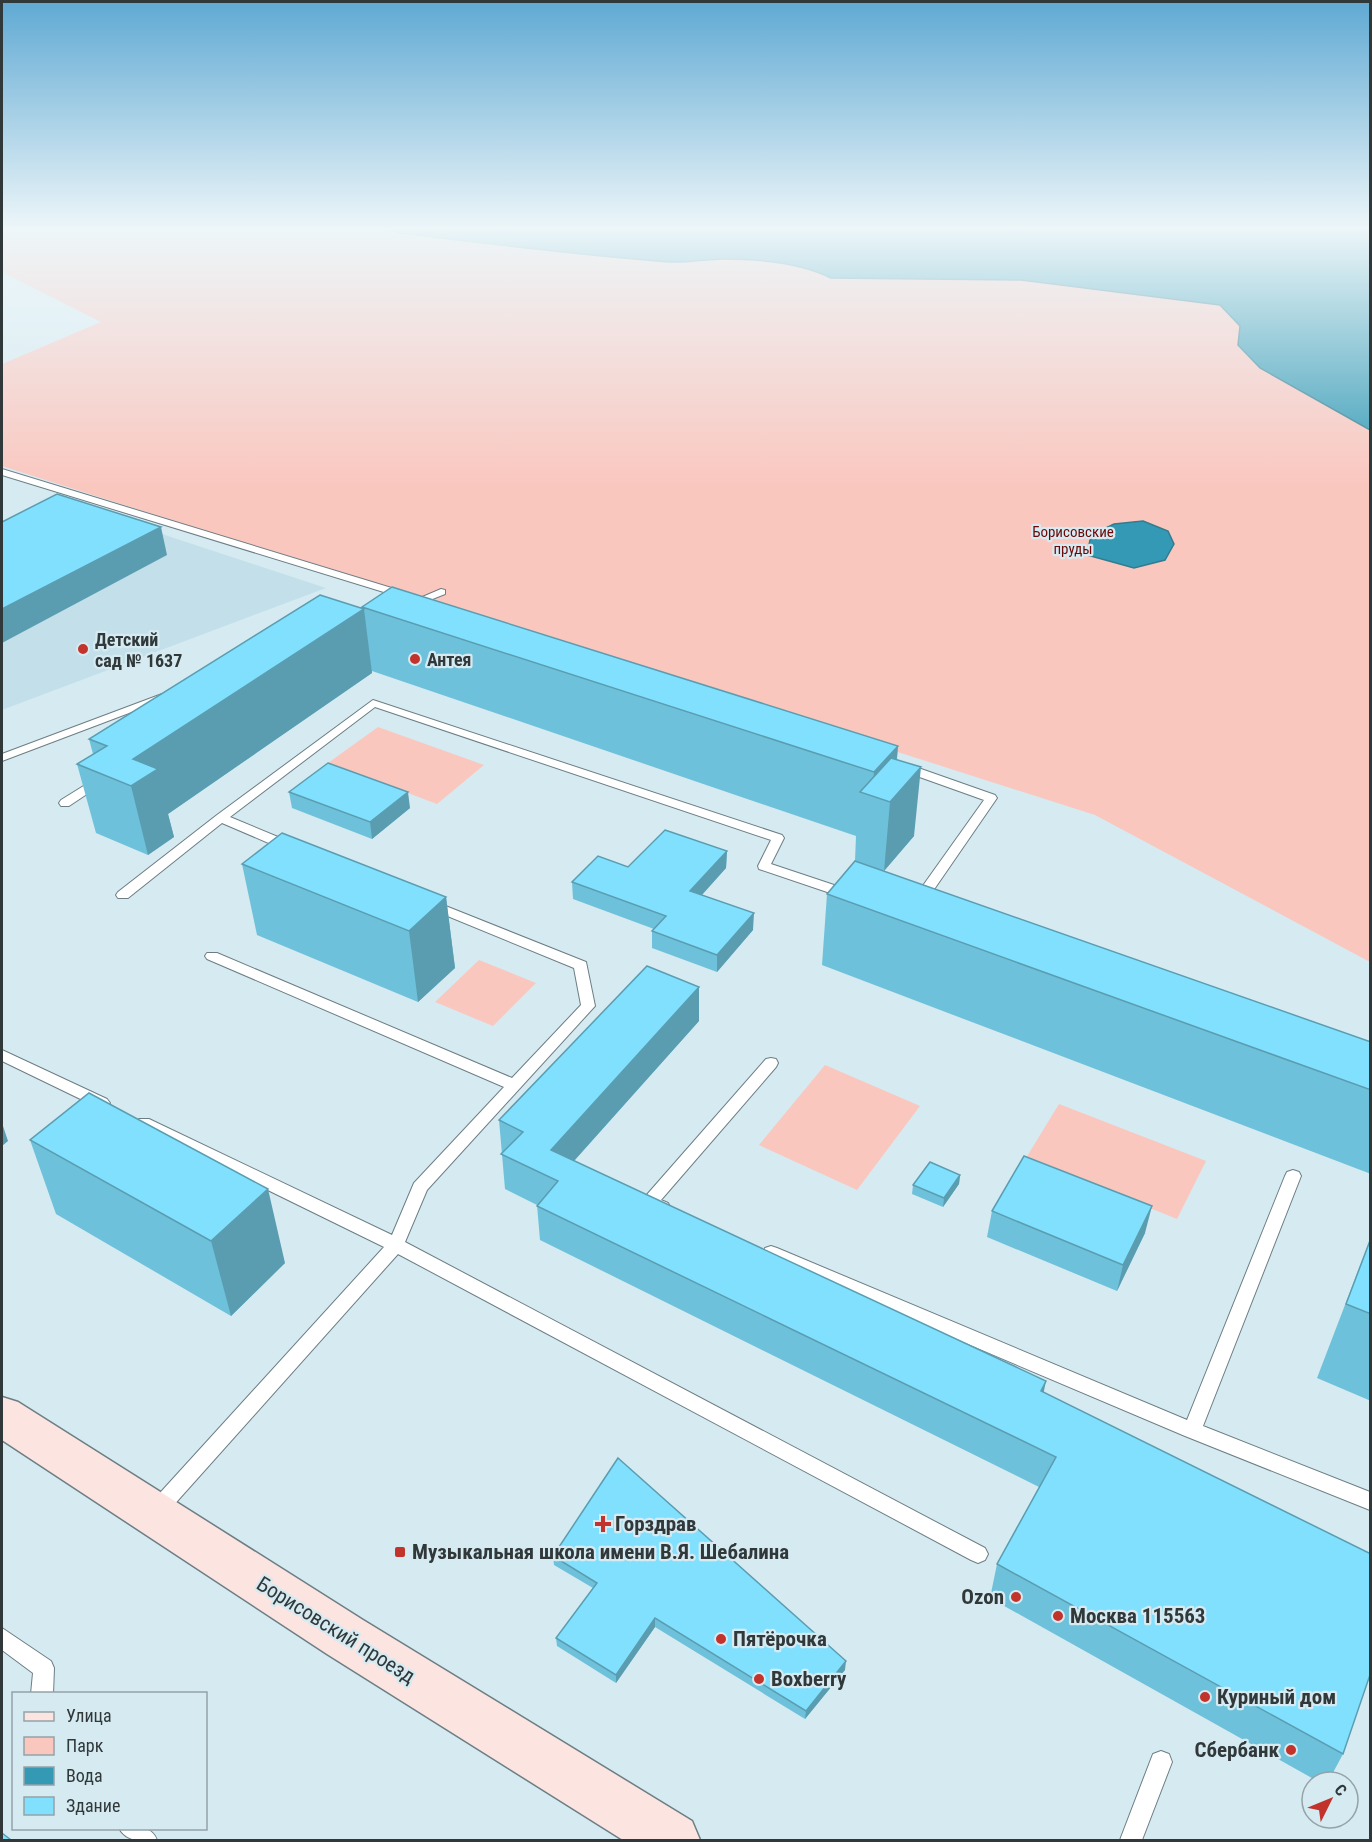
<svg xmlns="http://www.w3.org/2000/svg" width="1372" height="1842" font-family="'Roboto Condensed',sans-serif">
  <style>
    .built { fill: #c3e0ea }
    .green { fill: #fac7bf }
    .water { fill: #3399b4; stroke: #327c8f; stroke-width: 1.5 }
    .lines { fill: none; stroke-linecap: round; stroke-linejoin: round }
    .lane-casing { stroke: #6c7e84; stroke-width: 2 }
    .secondary-casing { stroke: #6c7e84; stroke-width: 3 }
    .lane { fill: #fff; fill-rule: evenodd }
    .secondary { fill: #fce4e1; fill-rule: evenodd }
    .wall { fill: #6ec1da }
    .shaded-wall { fill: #5a9db1 }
    .building { fill: #80e0fd; stroke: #5a9db1; stroke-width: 1.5 }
    .poi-dot { fill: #c1332b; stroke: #d6eaf1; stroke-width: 2 }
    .labels { text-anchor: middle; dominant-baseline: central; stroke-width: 4.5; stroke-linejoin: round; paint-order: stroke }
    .far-park-label { font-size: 15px; fill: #6b0909; stroke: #d6eaf1 }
    .poi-label { font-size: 18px; font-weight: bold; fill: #30383a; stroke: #d6eaf1; text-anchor: start }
    .near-poi-label { font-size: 21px; font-weight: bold; fill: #30383a; stroke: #d6eaf1; text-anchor: start }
    .near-street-label { font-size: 21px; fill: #30383a; stroke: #d6eaf1 }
  </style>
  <rect width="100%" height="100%" fill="#d6eaf1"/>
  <path class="built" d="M56,499l270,89 -324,122v-184z"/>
  <path class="green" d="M2,228h383l15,5c89,11 180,25 271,29 16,1 33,-2 50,-3 36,-2 78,3 110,19l190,2 199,25 20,21 20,42 110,62v532l-275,-147 -1093,-349v-102l99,-42 -99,-50z
    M378,727l106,38 -47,39 -109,-41z
    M479,960l57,23 -43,43 -58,-24z
    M825,1065l95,41 -63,84 -98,-45z
    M1059,1104l147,57 -29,58 -151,-61z"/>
  <path class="water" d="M385,228h985v202l-110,-62 -22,-23 2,-19 -20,-21 -199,-25 -190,-2c-32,-16 -71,-19 -107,-19 -18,0 -37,4 -55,3 -90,-7 -180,-18 -269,-29z
    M1143,521l25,10 6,13 -9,16 -31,8 -47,-13 4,-20 23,-11z"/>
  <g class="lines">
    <defs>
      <path id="lane" d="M2,469l406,124 1,2 -1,2h-8l-398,-122z
        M441,589l4,1v4l-30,12h-8l-1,-2z
        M162,694l4,1v4l-164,62v-7z
        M373,700l409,135 2,3 -13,26 81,27 2,3 -2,3h-10l-83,-28 -1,-3 13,-26 -396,-133 -145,110 65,27 1,3 -1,3h-10l-63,-27 -94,75h-10l-2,-3 2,-3 99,-77z
        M904,763l91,32 2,3 -73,106 -5,1 -7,-4 72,-101 -84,-30 -2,-3z
        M98,777l4,1 2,3 -2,3 -33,22h-8l-2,-3 2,-3z
        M433,901l153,61 9,44 -168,184 -22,52 580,306 3,6 -3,6 -7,3 -7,-3 -573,-306 -235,263 -7,3 -7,-3 -3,-6 3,-6 235,-258 -245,-120 -3,-4 3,-4h10l243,116 22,-52 90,-96 -297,-128 -2,-3 2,-3h10l295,125 69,-73 -7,-37 -146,-60 -2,-3z
        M2,1050l105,49 3,4 -3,4h-10l-95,-46z
        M771,1058l5,1 2,4 -2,4 -115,133 7,3 2,4 -2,4 -6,2 -18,-7 -2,-4 2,-4 122,-139z
        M1293,1170l6,2 2,4 -98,250 167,66v18l-185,-74 -420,-178 -2,-5 2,-5 6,-2 6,2 410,172 98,-244 2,-4z
        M2,1628l49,33 3,7 -1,26h-22l2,-21 -31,-23z
        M1161,1751l8,3 3,8 -30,78h-22l33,-86z
        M119,1828c15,0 32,-4 38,12 -14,2 -31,2 -38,-12z"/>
      <path id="secondary" d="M2,1397l16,5 345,218 329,201 8,19h-77l-296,-186 -325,-214z"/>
    </defs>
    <use href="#lane" class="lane-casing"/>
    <use href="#secondary" class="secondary-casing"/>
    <use href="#lane" class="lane"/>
    <use href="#secondary" class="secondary"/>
  </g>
  <path class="wall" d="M362,607l536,139 -1,14 17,76 -30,35 -29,-10 1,-25 -484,-165v2l-204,141 6,23 -26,18 -52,-22 -19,-69 16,-10 -4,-15 273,-130z
    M289,792l121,16 -38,31 -80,-31z
    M727,851l-1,17 -24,27 51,35 -36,42 -65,-24v-17l2,-2 -81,-30 -1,-17 56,-15z
    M242,864l204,33 9,71 -37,34 -161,-67z
    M827,894l544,148v132l-549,-209z
    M699,1021l-125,140 470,232 299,361 -15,28h-9l-329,-184 7,-34 42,-77 -499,-247 -3,-35 -32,-16 -6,-69z
    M30,1140l255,123 -54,53 -175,-102z
    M960,1175l-1,9 -16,23 -31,-13 1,-9z
    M992,1211l153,22 -28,58 -130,-54z
    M1371,1237v164l-54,-23z
    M553,1556l292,114 -40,49 -150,-92 -39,56 -59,-37 -1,-8 37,-50 -39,-23z"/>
  <path class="shaded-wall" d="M161,527l6,28 -165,88v-34z
    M364,609l8,64 -204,141 6,23 -26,18 -17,-69 2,-27z
    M898,746l-5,52 28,-31 -7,69 -30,35 6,-69 -18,-6 2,-24z
    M408,792l2,16 -38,31 -2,-17z
    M727,851l-1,17 -36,40v-17z
    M446,897l9,71 -37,34 -9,-71z
    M754,913l-1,17 -36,42v-17z
    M699,987v34l-143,160 -5,-31z
    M2,1123l6,18 -6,5z
    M960,1175l-1,9 -16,23 1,-9z
    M268,1189l17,74 -54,53 -20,-75z
    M1152,1206l-7,27 -28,58 6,-26z
    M1046,1381l-7,34 2,-24z
    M655,1618v9l-39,56v-8z
    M846,1661l-1,9 -40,49 1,-8z"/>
  <path class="building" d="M57,494l104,33 -159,82v-87z
    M392,587l506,159 -24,26 -512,-165z
    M320,595l44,14 -231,150 25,10 -27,17 -54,-22 30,-18 -18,-7z
    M891,758l30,9 -31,35 -30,-10z
    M328,763l80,29 -38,30 -81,-30z
    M665,830l62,21 -37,40 64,22 -37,42 -65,-24 14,-15 -94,-34 26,-26 30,11z
    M282,833l164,64 -37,34 -167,-67z
    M855,861l516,181v48l-544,-196z
    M647,966l52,21 -148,163 495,231 -5,10 330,163v118l-28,82 -346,-190 59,-107 -519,-251 21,-25 -57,-27 22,-22 -24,-12z
    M89,1093l179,96 -57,52 -181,-101z
    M1024,1156l128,50 -29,59 -131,-54z
    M930,1162l30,13 -16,23 -31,-13z
    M1371,1238v76l-25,-10z
    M618,1458l228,203 -40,50 -151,-93 -39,57 -60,-37 41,-55 -44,-27z
    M2,1833l9,7h-9z"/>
  <linearGradient id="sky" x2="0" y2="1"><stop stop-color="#5fa9d3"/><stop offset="0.47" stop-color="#edf6f9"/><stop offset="1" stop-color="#edf6f9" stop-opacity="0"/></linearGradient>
  <rect width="1372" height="486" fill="url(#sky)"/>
  <g class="poi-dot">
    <circle cx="83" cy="649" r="6"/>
    <circle cx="415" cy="659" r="6"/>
    <path d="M600 1515h6v6h6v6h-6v6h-6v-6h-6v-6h6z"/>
    <rect x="394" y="1546" width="12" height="12" rx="3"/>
    <circle cx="1016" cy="1597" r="6"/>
    <circle cx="1058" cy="1616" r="6"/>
    <circle cx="721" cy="1639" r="6"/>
    <circle cx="759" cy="1679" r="6"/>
    <circle cx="1205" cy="1697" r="6"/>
    <circle cx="1291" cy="1750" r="6"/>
  </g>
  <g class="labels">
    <g class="far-park-label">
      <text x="1073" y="532">Борисовские<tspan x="1073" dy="17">пруды</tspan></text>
    </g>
    <g class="poi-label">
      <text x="95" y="639">Детский<tspan x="95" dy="21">сад № 1637</tspan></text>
      <text x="427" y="659">Антея</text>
    </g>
    <g class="near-poi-label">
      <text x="615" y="1524">Горздрав</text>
      <text x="412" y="1552">Музыкальная школа имени В.Я. Шебалина</text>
      <text x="1004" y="1597" text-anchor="end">Ozon</text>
      <text x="1070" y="1616">Москва 115563</text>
      <text x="733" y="1639">Пятёрочка</text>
      <text x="771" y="1679">Boxberry</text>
      <text x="1217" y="1697">Куриный дом</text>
      <text x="1279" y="1750" text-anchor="end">Сбербанк</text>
    </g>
    <g class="near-street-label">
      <text transform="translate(336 1630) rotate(32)">Борисовский проезд</text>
    </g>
  </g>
  <rect width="1372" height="1842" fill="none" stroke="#30383a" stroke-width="6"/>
  <rect x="12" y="1692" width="195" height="138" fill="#d6eaf1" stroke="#94a3a8" stroke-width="1.5"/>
  <rect x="24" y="1712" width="30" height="9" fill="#fce4e1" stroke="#94a3a8" stroke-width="1.5"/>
  <text x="66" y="1722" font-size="18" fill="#30383a">Улица</text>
  <rect x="24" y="1737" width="30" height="18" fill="#fac7bf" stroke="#94a3a8" stroke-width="1.5"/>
  <text x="66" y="1752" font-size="18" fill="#30383a">Парк</text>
  <rect x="24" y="1767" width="30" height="18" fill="#3399b4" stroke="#94a3a8" stroke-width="1.5"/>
  <text x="66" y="1782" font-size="18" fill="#30383a">Вода</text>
  <rect x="24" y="1797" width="30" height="18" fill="#80e0fd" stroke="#94a3a8" stroke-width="1.5"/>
  <text x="66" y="1812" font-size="18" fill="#30383a">Здание</text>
  <g transform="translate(1330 1800) rotate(47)"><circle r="28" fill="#d6eaf1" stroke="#94a3a8" stroke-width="1.5"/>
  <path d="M0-4.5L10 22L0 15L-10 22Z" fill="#c1332b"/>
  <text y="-9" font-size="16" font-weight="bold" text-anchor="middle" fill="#30383a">С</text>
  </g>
</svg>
